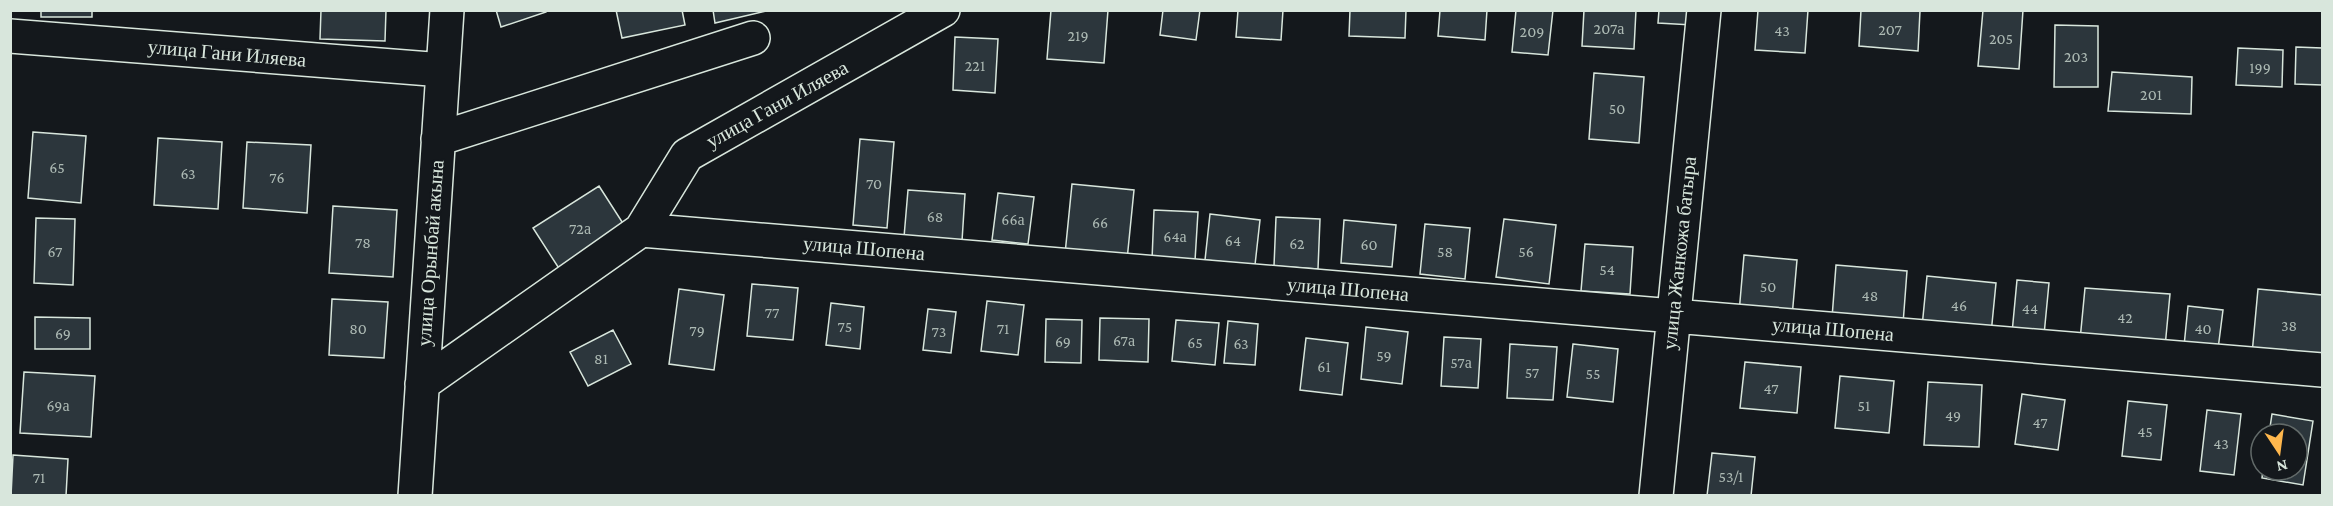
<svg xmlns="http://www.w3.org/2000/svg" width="2333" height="506" font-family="'Crimson Pro',serif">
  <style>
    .building { fill: #2c363c; stroke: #d8e6dc; stroke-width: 1.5 }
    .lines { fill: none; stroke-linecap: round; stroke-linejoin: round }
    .minor-casing { stroke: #d8e6dc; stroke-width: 36 }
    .minor { stroke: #14181c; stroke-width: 33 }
    .labels { text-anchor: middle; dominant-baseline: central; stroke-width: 4.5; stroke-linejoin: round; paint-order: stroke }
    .number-label { font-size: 16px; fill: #adbab4 }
    .street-label { font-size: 20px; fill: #d8e6dc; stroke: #14181c }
  </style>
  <rect width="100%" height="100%" fill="#14181c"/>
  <path class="building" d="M41,10h51v7h-51z
    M321,10h65l-1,31 -65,-2z
    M496,10h50v2l-45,15z
    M616,10h66l3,15 -63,13z
    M713,10h57l-55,13z
    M1051,10h57l-4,53 -57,-4z
    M1163,10h37l-4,30 -36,-5z
    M1238,10h45l-2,30 -45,-3z
    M1350,10h56l-1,28 -56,-2z
    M1440,10h47l-2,30 -47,-4z
    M1516,10h37l-5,45 -36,-3z
    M1584,10h52l-2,39 -52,-3z
    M1659,10h34l-1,15 -34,-2z
    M1758,10h50l-3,43 -50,-3z
    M1861,10l59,1 -2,40 -59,-5z
    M1983,10h40l-4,59 -41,-3z
    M2055,25l43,1v61h-44z
    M955,37l43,2 -3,54 -42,-3z
    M2296,47l26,1v37l-27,-1z
    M2238,48l45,2 -1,37 -46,-2z
    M2112,72l80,5 -1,37 -83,-3z
    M1594,73l50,4 -5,66 -50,-4z
    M33,132l53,4 -5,67 -53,-5z
    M158,138l64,4 -4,67 -64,-4z
    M860,139l34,3 -7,86 -34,-3z
    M247,142l64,3 -4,68 -64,-5z
    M1072,184l62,6 -7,70 -62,-6z
    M599,186l27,42 -66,42 -27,-42z
    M908,190l57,4 -3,47 -58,-4z
    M998,193l36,4 -6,47 -36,-4z
    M333,206l64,4 -4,67 -64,-4z
    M1154,210l44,2 -3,49 -43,-1z
    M1210,214l50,6 -5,45 -50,-5z
    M1276,217l44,2 -2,50 -44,-3z
    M36,218l39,1 -2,66 -39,-2z
    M1504,219l52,6 -7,59 -53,-7z
    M1344,220l52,5 -4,42 -51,-4z
    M1425,224l45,4 -5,51 -45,-5z
    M1585,244l48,3 -3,47 -49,-3z
    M1744,255l53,5 -5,57 -53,-4z
    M1836,265l71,6 -4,53 -71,-6z
    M1927,276l69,7 -5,51 -69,-7z
    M2017,280l32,3 -5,52 -32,-2z
    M752,284l46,4 -5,52 -46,-4z
    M2085,288l85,6 -5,53 -85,-7z
    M679,289l45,6 -10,75 -45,-6z
    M2258,289l64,6v66l-70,-7z
    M332,299l56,3 -4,56 -55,-3z
    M987,301l37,4 -6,50 -37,-4z
    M831,303l33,4 -4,42 -34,-4z
    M2188,306l35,4 -5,39 -34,-3z
    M928,309l28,3 -5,41 -28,-3z
    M35,317l55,1v31h-55z
    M1100,318l49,1 -1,43 -49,-2z
    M1046,319l36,1 -1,43 -36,-1z
    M1176,320l43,3 -4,42 -43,-4z
    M1228,321l30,3 -3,41 -31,-2z
    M1366,327l42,5 -6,52 -41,-5z
    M613,330l18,34 -43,22 -18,-34z
    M1444,337l37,2 -3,49 -37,-2z
    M1306,338l42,5 -6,52 -42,-5z
    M1510,344l47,3 -4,53 -46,-2z
    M1573,344l45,5 -5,53 -46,-5z
    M1745,362l56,5 -4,46 -57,-5z
    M24,372l71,4 -4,61 -71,-4z
    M1840,376l54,5 -5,52 -54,-5z
    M1928,382l54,3 -3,62 -55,-2z
    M2022,394l43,6 -7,50 -43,-6z
    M2128,401l39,4 -6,55 -39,-4z
    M2207,410l34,4 -7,61 -34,-4z
    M2272,414l41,7 -10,64 -41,-7 1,-8h34v-36h-28z
    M1712,453l43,4 -4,39h-44z
    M13,455l55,4 -2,37h-55z"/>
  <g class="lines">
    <defs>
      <path id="minor" d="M10,36l433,34
        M438,139l315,-101
        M641,230l46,-75 256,-145
        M422,384l219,-154 1681,140
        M415,496l32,-486
        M1656,496l48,-486"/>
    </defs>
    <use href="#minor" class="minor-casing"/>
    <use href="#minor" class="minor"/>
  </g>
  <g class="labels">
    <g class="number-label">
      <text x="1609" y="28">207а</text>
      <text x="1890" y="29">207</text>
      <text x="1782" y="30">43</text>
      <text x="1532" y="31">209</text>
      <text x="1078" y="35">219</text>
      <text x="2001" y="38">205</text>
      <text x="2076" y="56">203</text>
      <text x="975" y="65">221</text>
      <text x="2260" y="67">199</text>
      <text x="2151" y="94">201</text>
      <text x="1617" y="108">50</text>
      <text x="57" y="167">65</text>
      <text x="188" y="173">63</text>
      <text x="277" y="177">76</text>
      <text x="874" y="183">70</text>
      <text x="935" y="216">68</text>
      <text x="1013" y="219">66а</text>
      <text x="1100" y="222">66</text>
      <text x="580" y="228">72а</text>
      <text x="1175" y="236">64а</text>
      <text x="1233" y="240">64</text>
      <text x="363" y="242">78</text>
      <text x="1297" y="243">62</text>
      <text x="1369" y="244">60</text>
      <text x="55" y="251">67</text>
      <text x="1445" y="251">58</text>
      <text x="1526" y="251">56</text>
      <text x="1607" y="269">54</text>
      <text x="1768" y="286">50</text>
      <text x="1870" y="295">48</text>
      <text x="1959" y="305">46</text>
      <text x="2030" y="308">44</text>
      <text x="772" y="312">77</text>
      <text x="2125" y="317">42</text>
      <text x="2289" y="325">38</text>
      <text x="845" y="326">75</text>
      <text x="358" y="328">80</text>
      <text x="1003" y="328">71</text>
      <text x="2203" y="328">40</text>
      <text x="697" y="330">79</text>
      <text x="939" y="331">73</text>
      <text x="63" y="333">69</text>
      <text x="1124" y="340">67а</text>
      <text x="1063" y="341">69</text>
      <text x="1195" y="342">65</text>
      <text x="1241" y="343">63</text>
      <text x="1384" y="355">59</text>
      <text x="601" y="358">81</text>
      <text x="1461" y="362">57а</text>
      <text x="1324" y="366">61</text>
      <text x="1532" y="372">57</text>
      <text x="1593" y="373">55</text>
      <text x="1771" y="388">47</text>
      <text x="58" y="405">69а</text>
      <text x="1864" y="405">51</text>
      <text x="1953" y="415">49</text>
      <text x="2040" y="422">47</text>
      <text x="2145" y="431">45</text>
      <text x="2221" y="443">43</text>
      <text x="1731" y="476">53/1</text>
      <text x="39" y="477">71</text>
    </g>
    <g class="street-label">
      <text transform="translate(227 53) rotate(5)">улица Гани Иляева</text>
      <text transform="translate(777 104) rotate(-29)">улица Гани Иляева</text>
      <text transform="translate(864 248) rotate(5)">улица Шопена</text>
      <text transform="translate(430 253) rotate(-86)">улица Орынбай акына</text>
      <text transform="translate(1679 253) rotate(-84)">улица Жанкожа батыра</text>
      <text transform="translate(1348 289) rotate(5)">улица Шопена</text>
      <text transform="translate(1833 329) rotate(5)">улица Шопена</text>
    </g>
  </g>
  <rect width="2333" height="506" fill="none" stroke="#d8e6dc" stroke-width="24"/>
  <g transform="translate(2279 452) rotate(167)"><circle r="28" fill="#14181c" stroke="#626a69" stroke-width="1.5"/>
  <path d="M0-4.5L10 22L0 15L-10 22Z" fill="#ffb74d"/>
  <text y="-9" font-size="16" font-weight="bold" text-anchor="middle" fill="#d8e6dc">N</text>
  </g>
</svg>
